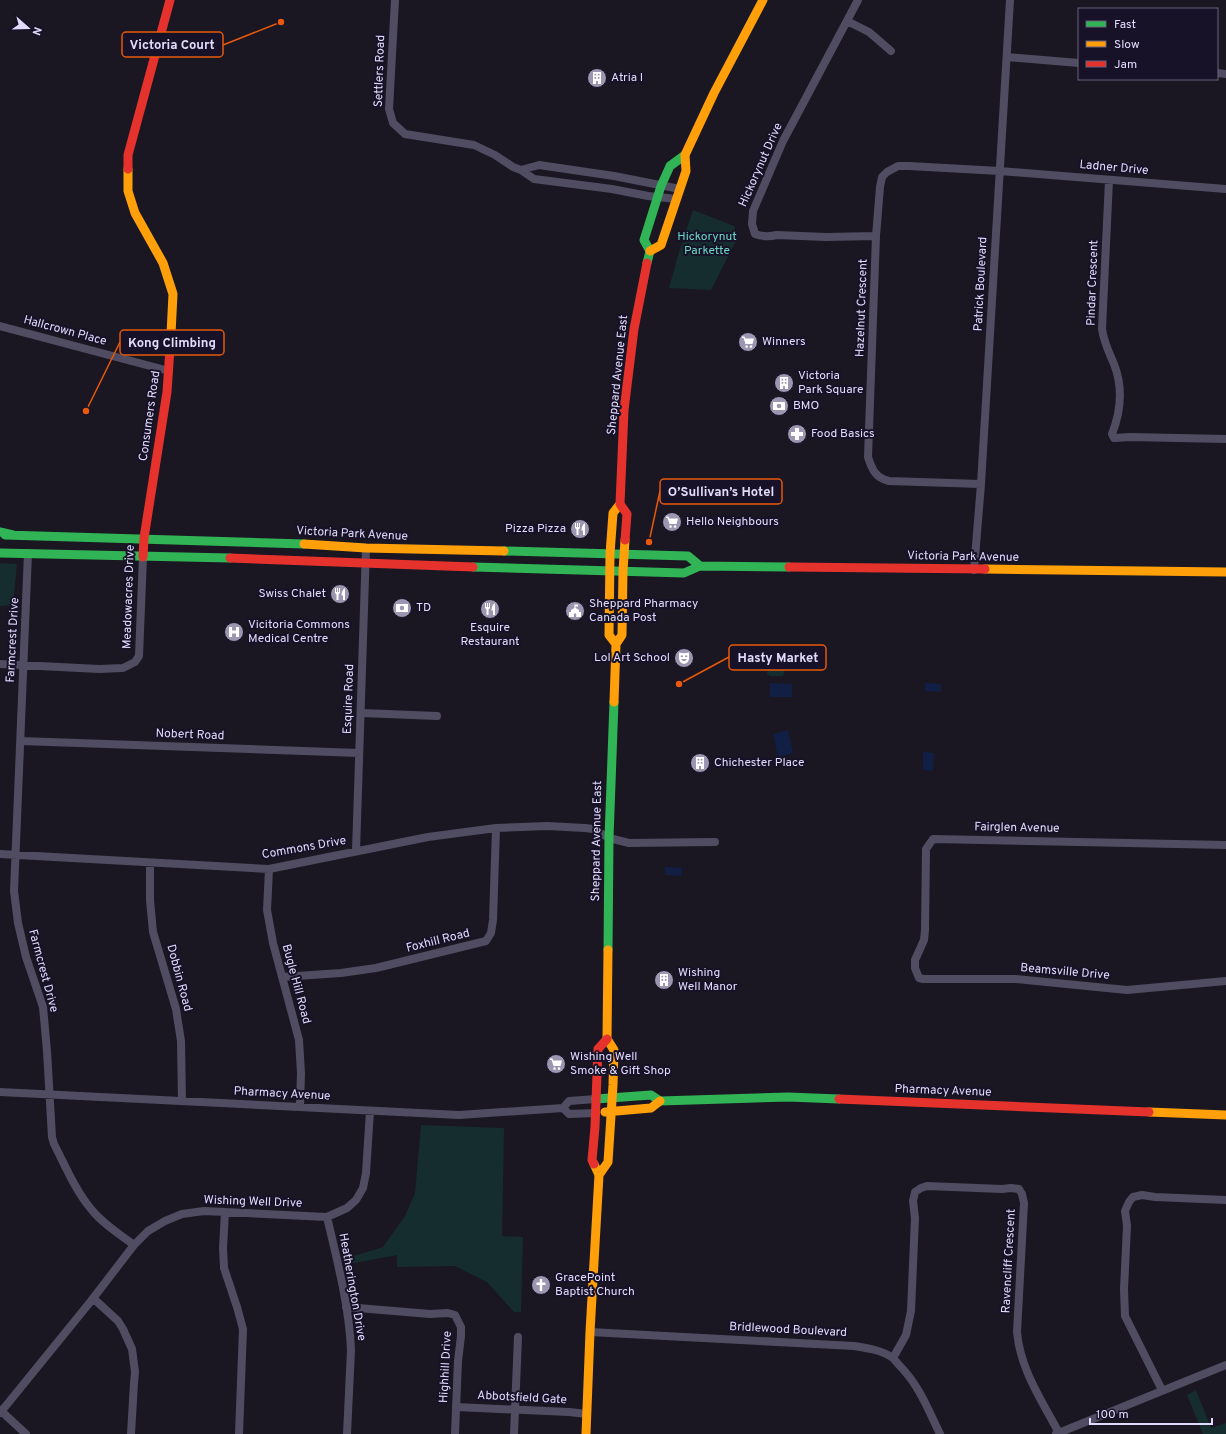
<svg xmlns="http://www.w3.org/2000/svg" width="1226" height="1434" font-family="Overpass,sans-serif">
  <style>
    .green { fill: #162d2f }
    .water { fill: #121f45 }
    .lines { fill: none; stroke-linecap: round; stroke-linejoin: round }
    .street { stroke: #504d62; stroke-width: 8 }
    .fast { stroke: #30b455; stroke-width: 9 }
    .slow { stroke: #ff9f0a; stroke-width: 9 }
    .jam { stroke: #e5322d; stroke-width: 9 }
    .labels { text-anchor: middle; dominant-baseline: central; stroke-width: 4; stroke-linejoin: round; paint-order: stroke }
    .street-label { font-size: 12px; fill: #e2dbfc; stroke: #171227 }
    .poi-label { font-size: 12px; fill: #e2dbfc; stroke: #171227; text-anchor: start }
    .park-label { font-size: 12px; fill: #6bd8c6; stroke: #171227 }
    .leader { fill: none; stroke: #e8590c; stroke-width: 1.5 }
    .callout-dot { fill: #e8590c; stroke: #171227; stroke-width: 1.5 }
    .callout { fill: #171227; stroke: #e8590c; stroke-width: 1.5 }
    .callout-label { font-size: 13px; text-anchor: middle; font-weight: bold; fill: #e2dbfc }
  </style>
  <rect width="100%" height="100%" fill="#1a1722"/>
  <path class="green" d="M693,210l41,16 4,11 -27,53 -42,-2 10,-36z
    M0,563l17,1 -4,41 -13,1z
    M769,660l14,1 2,1 -1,11 -1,3h-13l-3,-2z
    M421,1125l83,3 -2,108 21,1 -2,75h-7l-27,-30 -32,-16 -58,1v-12l-48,9 -1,-6 35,-11 22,-31 10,-23z
    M1196,1390l15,38 15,-5v11h-23l-16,-39z"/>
  <path class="water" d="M770,683l22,1v13h-22z
    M925,683l16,1v8l-16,-1z
    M788,730l5,23 -15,4 -5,-23z
    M923,752l11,1 -1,18 -10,-1z
    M665,867l17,1 -1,8 -16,-1z"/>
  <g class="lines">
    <path class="street" d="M395,0l-6,109 4,14 12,11 69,11 21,10 18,12 8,3 13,9 78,10 36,7 28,3
      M858,0l-75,141 -30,70 -1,13 3,10c8,3 14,3 22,1l49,2 50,-1
      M847,21l22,11 22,19
      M1007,57l72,6
      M1217,73l9,1
      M521,170l18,-5 75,11 66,13
      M1109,180l-7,149c2,14 7,23 12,35 9,23 7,47 -2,70l2,4 16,-1 96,2
      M0,326l169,45
      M981,484l-92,-3c-13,-3 -17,-11 -21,-24l8,-221 4,-49 2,-10 5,-5 11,-6h11l91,5 226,18
      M28,553l-14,338 4,32 8,34 17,50 4,44 5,86 2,7c11,21 21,46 37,65 11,14 28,25 43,36
      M974,570l7,-86 29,-484
      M0,664l99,5 24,-1 12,-6 4,-6 4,-99
      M362,713l75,3
      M21,741l338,12
      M1226,845l-293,-6 -7,10 -1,81 -1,10 -9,20v8l4,10 4,1h92l112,11 99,-9
      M356,851l10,-303
      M0,854l269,15 159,-32 68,-9 51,-2 38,2 8,1 16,9 20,5 86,-1
      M150,863v37l3,32 23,77 5,32 1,60
      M269,869l-2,41 6,33 26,97 2,33 -1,33
      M282,977l59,-4 35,-5 110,-27 5,-8 2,-13 3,-92
      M0,1092l459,23 104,-7 6,-7 27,-2
      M563,1108l6,6 27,-1
      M225,1212l-2,36 1,20 13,39 6,22 -4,105
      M327,1217c10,43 22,88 24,133l-4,84
      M93,1298l25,23 5,8 9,20 3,23 -1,11 -3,51
      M346,1307l84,7 18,-1 7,2 6,12v9l-3,25 -3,73
      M590,1332l264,14c13,2 28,4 39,12 2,2 4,5 6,7 20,20 29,44 41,69
      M893,1358l13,-23 5,-24 4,-93 -2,-17 2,-9 6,-4 6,-2 75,3 9,-1 8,1 3,5 2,9 -7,129c3,37 25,69 42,101
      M1162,1390l-37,-74 -1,-27 3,-63 -2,-15 4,-9 4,-5 9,-2 13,2 71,3
      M456,1407l113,5 18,2
      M0,1410l26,24
      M0,1413l91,-112 43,-56 14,-14 17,-10 17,-7 22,-3 123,6 20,-9 9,-8 7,-12 3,-15 4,-62
      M514,1434l4,-97
      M1056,1434l170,-69"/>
    <path class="fast" d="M647,263l3,-12 -6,-11 17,-54 9,-20 15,-11
      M0,532l13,3
      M5,535l299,9
      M504,551l184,5 12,10
      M0,553l230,5
      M473,567l211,6 16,-7 89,1
      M608,950l1,-112 5,-136
      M596,1099l55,-4 9,6 128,-4 51,2"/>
    <path class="slow" d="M128,169v22l7,22 28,50 10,31 -2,40
      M650,251l11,-6 25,-74 -1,-16 29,-62 49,-93
      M304,544l62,4 138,3
      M985,569l241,3
      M616,644l-7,-9 1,-81 3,-41 7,-9
      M614,702l2,-58 6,-9 1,-64 2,-31
      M605,1112l46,-4 9,-7
      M1149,1112l77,3
      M599,1175l9,-13 5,-77 1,-35 -7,-11 1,-89
      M586,1434l4,-102 9,-157 -5,-11"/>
    <path class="jam" d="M128,169v-14l42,-155
      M625,540l2,-26 -7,-10 4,-94 10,-81 13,-66
      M143,557l1,-19 23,-146 4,-58
      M230,558l243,9
      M789,567l196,2
      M839,1099l310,13
      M594,1164l-2,-4 3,-33 3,-78 9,-10"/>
  </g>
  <defs>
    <symbol id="building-disc" viewBox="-11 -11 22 22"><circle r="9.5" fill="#9c96b0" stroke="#171227"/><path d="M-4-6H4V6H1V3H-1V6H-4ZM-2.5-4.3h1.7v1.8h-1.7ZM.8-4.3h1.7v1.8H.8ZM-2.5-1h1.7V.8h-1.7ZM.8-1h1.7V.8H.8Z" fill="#fff"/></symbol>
    <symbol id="supermarket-disc" viewBox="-11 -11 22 22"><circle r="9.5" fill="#9c96b0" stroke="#171227"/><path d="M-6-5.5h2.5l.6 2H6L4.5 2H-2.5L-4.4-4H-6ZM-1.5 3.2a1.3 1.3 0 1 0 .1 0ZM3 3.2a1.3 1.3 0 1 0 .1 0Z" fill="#fff"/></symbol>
    <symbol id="bank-disc" viewBox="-11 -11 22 22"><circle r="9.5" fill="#9c96b0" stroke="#171227"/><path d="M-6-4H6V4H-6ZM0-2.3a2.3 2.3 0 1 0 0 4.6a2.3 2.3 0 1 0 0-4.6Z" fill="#fff"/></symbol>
    <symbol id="pharmacy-disc" viewBox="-11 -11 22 22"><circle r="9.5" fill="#9c96b0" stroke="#171227"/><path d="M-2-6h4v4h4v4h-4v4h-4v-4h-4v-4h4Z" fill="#fff"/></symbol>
    <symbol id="restaurant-disc" viewBox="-11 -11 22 22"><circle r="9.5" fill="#9c96b0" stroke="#171227"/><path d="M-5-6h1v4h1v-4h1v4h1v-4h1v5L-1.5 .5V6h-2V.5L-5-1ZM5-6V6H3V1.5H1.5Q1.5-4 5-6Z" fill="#fff"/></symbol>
    <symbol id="civic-disc" viewBox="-11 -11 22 22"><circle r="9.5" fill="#9c96b0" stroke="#171227"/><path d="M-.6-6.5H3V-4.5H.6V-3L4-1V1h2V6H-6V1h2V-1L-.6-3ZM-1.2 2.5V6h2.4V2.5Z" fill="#fff"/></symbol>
    <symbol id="hospital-disc" viewBox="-11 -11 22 22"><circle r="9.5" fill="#9c96b0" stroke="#171227"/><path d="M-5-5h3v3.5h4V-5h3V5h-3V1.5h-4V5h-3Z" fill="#fff"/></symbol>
    <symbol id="theatre-disc" viewBox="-11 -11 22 22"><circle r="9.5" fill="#9c96b0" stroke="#171227"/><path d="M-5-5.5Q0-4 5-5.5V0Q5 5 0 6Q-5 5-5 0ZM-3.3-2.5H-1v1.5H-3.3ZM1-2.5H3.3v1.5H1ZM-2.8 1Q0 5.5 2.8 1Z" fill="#fff"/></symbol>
    <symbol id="church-disc" viewBox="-11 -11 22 22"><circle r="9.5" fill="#9c96b0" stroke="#171227"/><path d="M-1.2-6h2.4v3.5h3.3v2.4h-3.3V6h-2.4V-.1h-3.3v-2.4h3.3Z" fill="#fff"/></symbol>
  </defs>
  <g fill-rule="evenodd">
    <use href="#building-disc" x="586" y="67" width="22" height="22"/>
    <use href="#supermarket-disc" x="737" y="331" width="22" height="22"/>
    <use href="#building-disc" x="773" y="372" width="22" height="22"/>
    <use href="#bank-disc" x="768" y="395" width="22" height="22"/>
    <use href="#pharmacy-disc" x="786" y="423" width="22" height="22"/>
    <use href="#supermarket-disc" x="661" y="511" width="22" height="22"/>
    <use href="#restaurant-disc" x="569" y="518" width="22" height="22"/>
    <use href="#restaurant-disc" x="329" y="583" width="22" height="22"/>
    <use href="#bank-disc" x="391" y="597" width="22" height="22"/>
    <use href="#restaurant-disc" x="479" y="598" width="22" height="22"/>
    <use href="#civic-disc" x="564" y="600" width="22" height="22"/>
    <use href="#hospital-disc" x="223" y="621" width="22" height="22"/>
    <use href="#theatre-disc" x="673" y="647" width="22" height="22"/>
    <use href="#building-disc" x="689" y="752" width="22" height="22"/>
    <use href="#building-disc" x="653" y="969" width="22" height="22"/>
    <use href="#supermarket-disc" x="545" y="1053" width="22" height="22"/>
    <use href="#church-disc" x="530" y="1274" width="22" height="22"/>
  </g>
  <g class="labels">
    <g class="street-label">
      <text transform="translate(380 71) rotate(-88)">Settlers Road</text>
      <text transform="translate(761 165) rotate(-66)">Hickorynut Drive</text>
      <text transform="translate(1114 168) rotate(5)">Ladner Drive</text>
      <text transform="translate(1093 283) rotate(-88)">Pindar Crescent</text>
      <text transform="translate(981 284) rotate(-87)">Patrick Boulevard</text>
      <text transform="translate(862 308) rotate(-88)">Hazelnut Crescent</text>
      <text transform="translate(65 331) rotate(15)">Hallcrown Place</text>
      <text transform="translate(618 375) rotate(-84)">Sheppard Avenue East</text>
      <text transform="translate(150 416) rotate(-82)">Consumers Road</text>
      <text transform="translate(352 534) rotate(3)">Victoria Park Avenue</text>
      <text transform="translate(963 557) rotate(1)">Victoria Park Avenue</text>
      <text transform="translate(129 597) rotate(-88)">Meadowacres Drive</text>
      <text transform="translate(13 640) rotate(-87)">Farmcrest Drive</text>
      <text transform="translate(349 699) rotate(-88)">Esquire Road</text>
      <text transform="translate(190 735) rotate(2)">Nobert Road</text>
      <text transform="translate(1017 828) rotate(1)">Fairglen Avenue</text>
      <text transform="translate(597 841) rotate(-89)">Sheppard Avenue East</text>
      <text transform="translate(304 848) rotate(-10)">Commons Drive</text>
      <text transform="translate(438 941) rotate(-14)">Foxhill Road</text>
      <text transform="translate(43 971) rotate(75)">Farmcrest Drive</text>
      <text transform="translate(1065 972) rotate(5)">Beamsville Drive</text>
      <text transform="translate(179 978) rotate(75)">Dobbin Road</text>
      <text transform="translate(296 984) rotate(75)">Bugle Hill Road</text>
      <text transform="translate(943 1091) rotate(2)">Pharmacy Avenue</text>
      <text transform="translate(282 1094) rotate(3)">Pharmacy Avenue</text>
      <text transform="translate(253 1202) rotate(2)">Wishing Well Drive</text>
      <text transform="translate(1009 1261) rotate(-87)">Ravencliff Crescent</text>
      <text transform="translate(352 1287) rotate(80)">Heatherington Drive</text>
      <text transform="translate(788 1330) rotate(3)">Bridlewood Boulevard</text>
      <text transform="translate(446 1367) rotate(-87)">Highhill Drive</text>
      <text transform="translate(522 1398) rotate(3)">Abbotsfield Gate</text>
    </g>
    <g class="poi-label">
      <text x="611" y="78">Atria I</text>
      <text x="762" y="342">Winners</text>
      <text x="798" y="376">Victoria<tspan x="798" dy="14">Park Square</tspan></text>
      <text x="793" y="406">BMO</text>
      <text x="811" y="434">Food Basics</text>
      <text x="686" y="522">Hello Neighbours</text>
      <text x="566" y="529" text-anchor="end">Pizza Pizza</text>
      <text x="326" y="594" text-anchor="end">Swiss Chalet</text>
      <text x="589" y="604">Sheppard Pharmacy<tspan x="589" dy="14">Canada Post</tspan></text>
      <text x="416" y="608">TD</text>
      <text x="248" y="625">Vicitoria Commons<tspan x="248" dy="14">Medical Centre</tspan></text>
      <text x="490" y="628" text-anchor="middle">Esquire<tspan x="490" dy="14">Restaurant</tspan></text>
      <text x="670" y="658" text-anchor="end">Lol Art School</text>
      <text x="714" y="763">Chichester Place</text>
      <text x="678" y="973">Wishing<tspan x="678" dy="14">Well Manor</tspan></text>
      <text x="570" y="1057">Wishing Well<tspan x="570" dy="14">Smoke &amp; Gift Shop</tspan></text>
      <text x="555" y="1278">GracePoint<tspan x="555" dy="14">Baptist Church</tspan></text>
    </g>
    <g class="park-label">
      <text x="707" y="237">Hickorynut<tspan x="707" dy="14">Parkette</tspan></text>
    </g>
  </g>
  <path class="leader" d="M281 22L223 45M86 411L120 342M649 542L660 491M679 684L729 657"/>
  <g class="callout-dot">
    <circle cx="281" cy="22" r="4"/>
    <circle cx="86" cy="411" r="4"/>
    <circle cx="649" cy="542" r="4"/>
    <circle cx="679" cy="684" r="4"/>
  </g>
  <g class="callout">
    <rect x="122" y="32" width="101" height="25" rx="4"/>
    <rect x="120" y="330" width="104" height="25" rx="4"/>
    <rect x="660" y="479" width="122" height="25" rx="4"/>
    <rect x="729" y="645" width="97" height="25" rx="4"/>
  </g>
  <g class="callout-label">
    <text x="172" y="49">Victoria Court</text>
    <text x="172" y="347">Kong Climbing</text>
    <text x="721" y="496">O’Sullivan’s Hotel</text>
    <text x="778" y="662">Hasty Market</text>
  </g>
  <rect x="1078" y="8" width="140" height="72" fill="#171227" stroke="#68627c"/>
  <rect x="1086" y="21" width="20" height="6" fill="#30b455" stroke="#68627c"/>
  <text x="1114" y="28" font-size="12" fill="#e2dbfc">Fast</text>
  <rect x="1086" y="41" width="20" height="6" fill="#ff9f0a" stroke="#68627c"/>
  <text x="1114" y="48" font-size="12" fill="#e2dbfc">Slow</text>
  <rect x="1086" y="61" width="20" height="6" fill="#e5322d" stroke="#68627c"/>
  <text x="1114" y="68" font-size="12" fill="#e2dbfc">Jam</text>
  <g transform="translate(28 28) rotate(110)" stroke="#171227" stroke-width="3" paint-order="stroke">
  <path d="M0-3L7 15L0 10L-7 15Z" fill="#e2dbfc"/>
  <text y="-6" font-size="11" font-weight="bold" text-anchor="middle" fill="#e2dbfc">N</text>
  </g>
  <path d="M1090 1418v6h122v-6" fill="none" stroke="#e2dbfc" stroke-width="2"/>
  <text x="1096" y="1418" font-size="12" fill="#e2dbfc" stroke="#171227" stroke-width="3" paint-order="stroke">100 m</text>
</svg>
